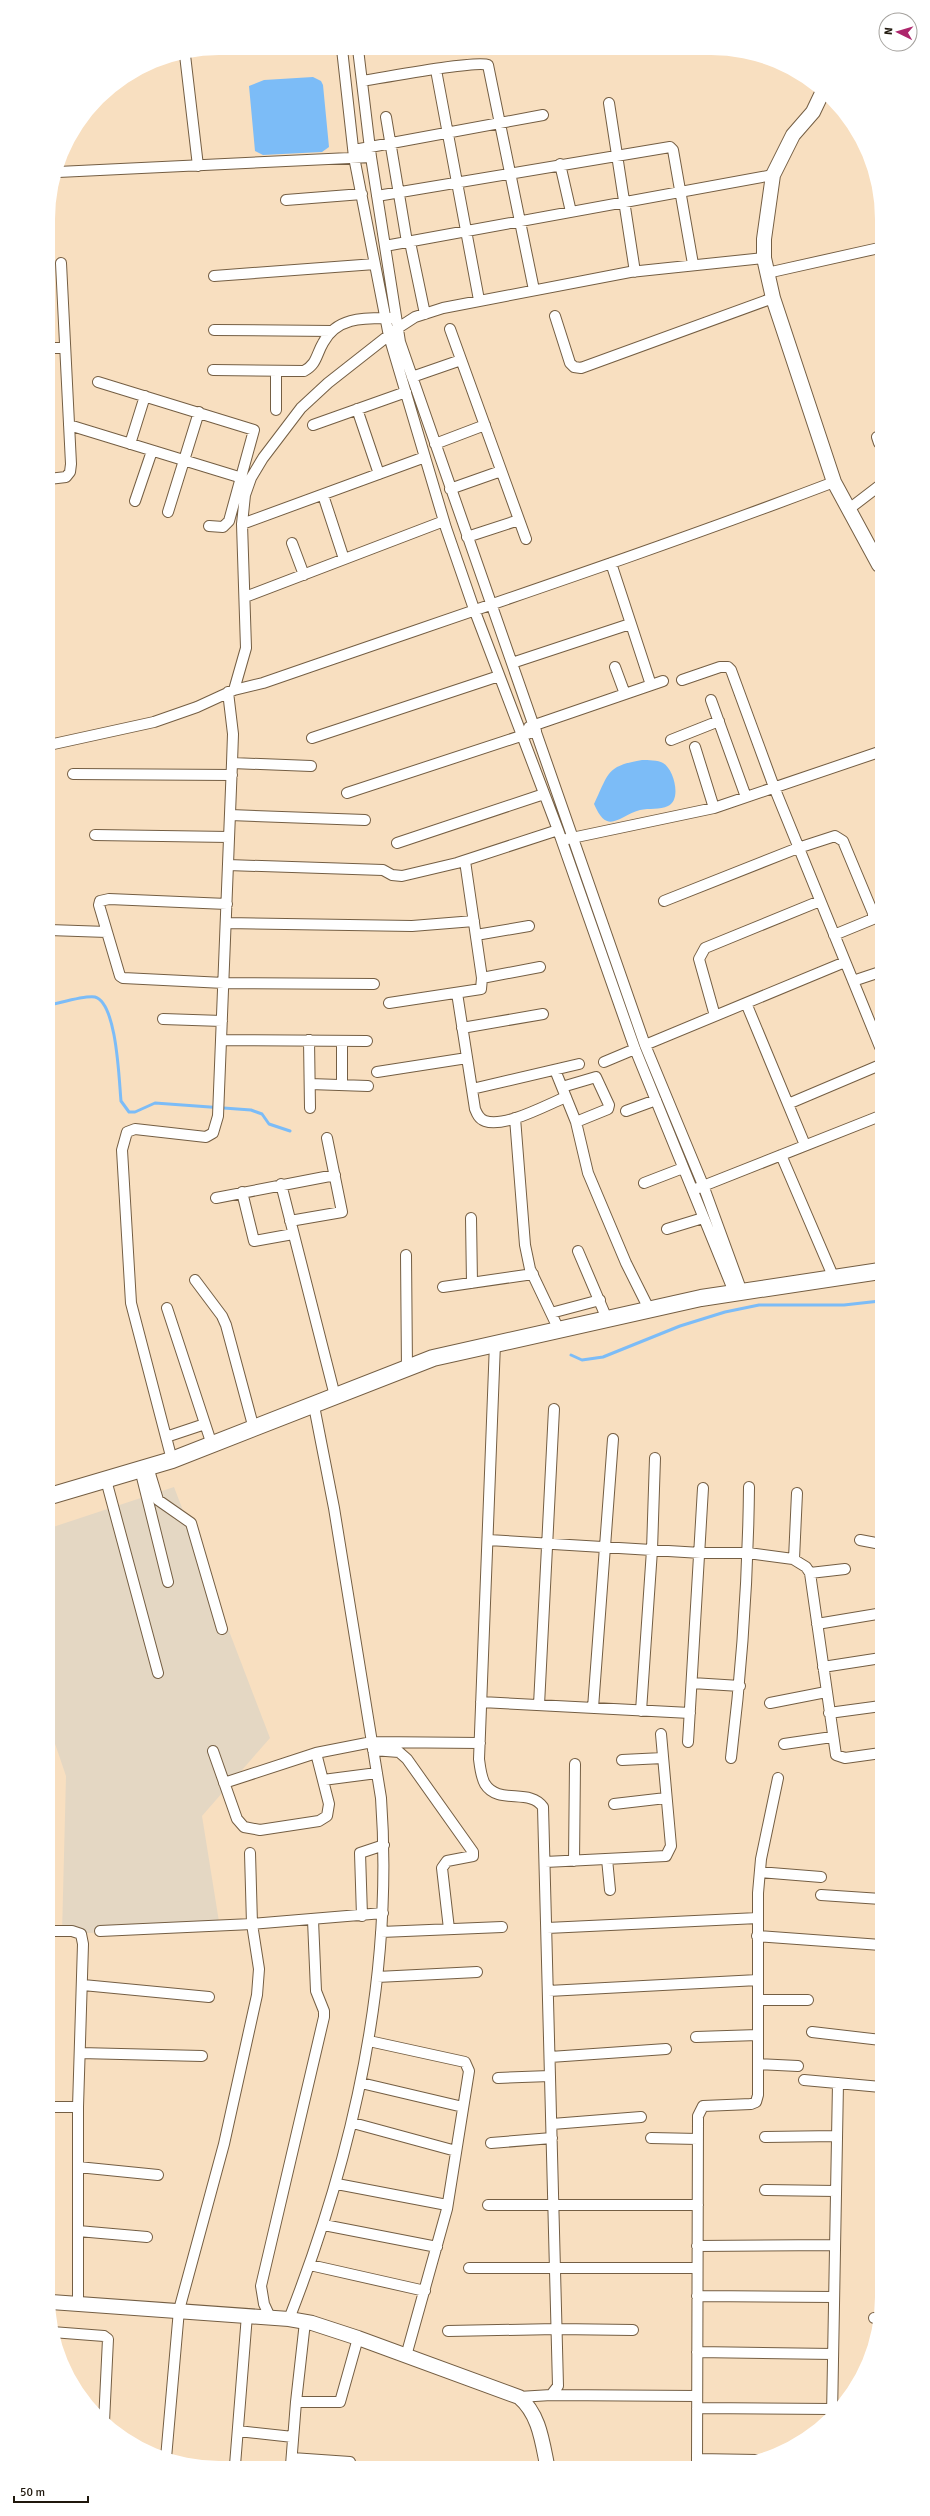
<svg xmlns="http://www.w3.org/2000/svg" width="930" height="2516" font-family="Signika,sans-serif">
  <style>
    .education { fill: #e4d7c3 }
    .water { fill: #7cbcf7 }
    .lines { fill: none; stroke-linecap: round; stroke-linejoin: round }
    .stream { stroke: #7cbcf7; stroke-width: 3 }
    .street-casing { stroke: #745e43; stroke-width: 12 }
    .secondary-casing { stroke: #745e43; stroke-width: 16 }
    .primary-casing { stroke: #745e43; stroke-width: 18 }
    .street { stroke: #fff; stroke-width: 10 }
    .secondary { stroke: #fff; stroke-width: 14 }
    .primary { stroke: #fff; stroke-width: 16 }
  </style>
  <rect width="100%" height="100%" fill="#f8dfc0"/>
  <path class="education" d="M174,1487l96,251 -68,78 18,112 -158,6 4,-158 -15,-44 -1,-204z"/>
  <path class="water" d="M313,77l8,4 2,4 6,62 -7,5 -59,3 -8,-4 -6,-65 15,-6z
    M642,760c6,0 16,0 21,3 11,6 19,37 5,43 -8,4 -19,2 -28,4 -22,6 -32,26 -46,-6 15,-31 12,-38 48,-44z"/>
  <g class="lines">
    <path class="stream" d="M49,1005c11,-2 36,-10 46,-8 22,6 24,84 26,104l8,11h6l20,-9 96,7 11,4 7,10 21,7
      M571,1355l11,5 21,-3 77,-31 45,-14 34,-7h85l36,-4"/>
    <defs>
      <path id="street" d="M342,49l12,108 35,179 57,192 28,81 84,221 77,219 99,243
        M358,49l13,108 29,185 245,703 58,140 39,107
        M185,55l13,111
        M436,70l43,230
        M362,81c19,-3 115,-21 126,-16l46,225
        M609,103l26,169
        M386,117l21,125
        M354,150l189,-35
        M560,164l11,48
        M58,172l313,-15
        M377,196l293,-49 3,3 20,114
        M286,200l76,-6
        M410,242l15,72
        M385,246l388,-71
        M767,273l112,-25
        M214,276l161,-12
        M555,316l15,47 4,4 7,1 192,-70
        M450,329l76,210
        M214,330l118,1
        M49,348h16
        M213,370l91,1c13,-7 12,-16 19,-28 14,-27 43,-25 69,-25
        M412,377l49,-17
        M98,382l156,48 -25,91 -6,6 -14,-1
        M357,409l22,65
        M276,410v-39
        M69,425l173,53
        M313,425l93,-33
        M877,437l2,6
        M130,444l15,-48
        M435,444l50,-19
        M49,479l17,-2 4,-5 1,-8 -10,-201
        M450,489l51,-18
        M323,495l21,64
        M135,501l17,-50
        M849,509l30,-23
        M168,512l31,-100
        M242,524l183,-67
        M467,537l52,-17
        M292,543l12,32
        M611,563l40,122
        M245,597l199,-76
        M512,663l118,-39
        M615,667l10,27
        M682,680l38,-13h8l3,3 43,117 106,260
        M234,690l12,-42 -4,-124 3,-29 6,-17 12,-20 38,-50 27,-25 70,-55 17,-11 28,-9 187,-36 134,-14
        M711,700l35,97
        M529,727l134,-46
        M312,738l187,-62
        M671,740l48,-19
        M49,745l105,-23 43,-15 37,-17 29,-7c190,-66 382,-129 571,-201
        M695,747l19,61
        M232,763l79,3
        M73,774l159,1
        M347,793l189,-62
        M230,815l135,5
        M95,835l134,2
        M567,839l147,-31 165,-56
        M397,843l147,-49
        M228,865l155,5 9,5 10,1 55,-13 101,-33
        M664,901l134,-53 37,-12 8,5 30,72v6l-39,16
        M227,904l-118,-5 -9,2 -1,4 21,71 3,2 101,5 150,1
        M226,923l186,3 62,-5
        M49,930l58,2
        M476,935l53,-9
        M482,978l58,-11
        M853,981l27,-9
        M457,993l18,116c2,5 4,10 10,12 20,7 61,-16 81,-24
        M389,1003l92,-14 1,-11 -17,-117
        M746,1003l59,142
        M715,1016l-16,-57 6,-11 115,-47
        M163,1019l59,2
        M462,1028l81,-14
        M222,1040l145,1
        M309,1040l1,68
        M645,1045l200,-83
        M604,1062l31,-13
        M555,1070l21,52 12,51 38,90 23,46
        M377,1072l90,-14
        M310,1084l58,2
        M342,1085v-44
        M562,1087l34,-10 13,28 -1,4 -32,13
        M472,1089l107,-25
        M788,1104l92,-39
        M626,1111l30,-11
        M515,1118l10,127 5,24 29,61
        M781,1155l52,121
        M644,1183l39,-15
        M281,1184l54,212
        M698,1188l182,-72
        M242,1192l12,49 39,-7
        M216,1198l119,-23
        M471,1218l1,65
        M290,1221l52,-9 -15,-74
        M667,1229l36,-11
        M578,1251l29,68
        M406,1255l1,113
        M195,1280l27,36 4,9 28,104
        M443,1287l90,-13
        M167,1308l45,137
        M551,1313l49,-13
        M495,1343l-16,416c1,8 2,18 6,25 13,21 45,4 58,23l15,579 -7,9 -32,2
        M166,1437l39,-13
        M172,1460l-41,-157 -9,-153 5,-18 8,-3 71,8 7,-4 5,-17 14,-353 1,-29 -5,-42
        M148,1467l10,33 33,23 31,106
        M140,1469l28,113
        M106,1480l52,193
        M488,1540l213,13h47l45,6 13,8 4,6 26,182 9,3 36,-5
        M860,1540l21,4
        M794,1559l3,-66
        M810,1573l35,-4
        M817,1624l60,-10
        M823,1667l58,-9
        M692,1683l48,3
        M481,1702l209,11
        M770,1703l56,-11
        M539,1705l15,-296
        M593,1708l20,-269
        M641,1711l11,-161 3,-92
        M829,1713l52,-7
        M688,1742l15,-254
        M784,1744l48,-7
        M373,1750l26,2 8,7 66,93v4l-26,5 -5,7 7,61
        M213,1751l24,68 7,8 16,3 59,-9 8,-5 2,-12 -13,-51
        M731,1758c11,-90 17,-180 18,-271
        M622,1760l41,-2
        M323,1780l54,-7
        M224,1783l92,-30 56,-11 108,1
        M614,1804l52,-6
        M607,1859l3,31
        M574,1861l1,-97
        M545,1862l121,-6 5,-10 -10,-112
        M760,1872l61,5
        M821,1895l60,4
        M362,1916l-2,-63 24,-8
        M547,1928l211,-10
        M51,1931h21l9,3 2,10 -5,163v196
        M100,1931l152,-7 131,-11
        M381,1932l121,-5
        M757,1936l124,9
        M377,1977l100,-5
        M83,1985l126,12
        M548,1991l210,-11
        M758,2000h50
        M812,2032l69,8
        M696,2037l62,-2
        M369,2041l96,21 4,9 -22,138 -41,147
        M80,2053l122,3
        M550,2057l116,-8
        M758,2064l40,2
        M498,2078l52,-2
        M804,2080l77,7
        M361,2083l102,24
        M51,2107h27
        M353,2123l103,28
        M552,2124l89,-7
        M765,2137l72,-1
        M651,2138l47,1
        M491,2143l61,-5
        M78,2167l80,8
        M337,2184l110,21
        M765,2190l71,1
        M488,2205h210
        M324,2225l113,22
        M78,2231l69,6
        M697,2246l138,-1
        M310,2265l115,26
        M469,2268h228
        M697,2296l137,1
        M270,2317l-6,-13 -3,-18 63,-269v-6l-8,-20 -3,-71
        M874,2318h5
        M289,2319c65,-166 105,-342 92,-521l-47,-290 -20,-102
        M448,2331l109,-2 76,1
        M52,2332l52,4 4,3 -4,83
        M697,2352l136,2
        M551,2395l146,1
        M296,2402h44l18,-64
        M697,2408l135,1
        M832,2416l6,-333
        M238,2431l55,6
        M166,2458l13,-148 45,-166 33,-149 2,-26 -7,-45 -2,-71
        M292,2458l58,4
        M697,2459l60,1
        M235,2465l12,-150
        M291,2465l5,-63 9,-80
        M697,2465l1,-349 5,-10 48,-2 5,-2 2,-7v-202l3,-34 17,-81"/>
      <path id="secondary" d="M823,91l-10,21 -20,23 -20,40 -9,64v19l9,40 61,184 45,83
        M51,2302l238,17 23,4 46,15 161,59c20,17 23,43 28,68"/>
      <path id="primary" d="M50,1496l122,-36 261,-102 268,-60 179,-27"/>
    </defs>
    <use href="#street" class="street-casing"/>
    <use href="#secondary" class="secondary-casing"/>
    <use href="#primary" class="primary-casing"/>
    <use href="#street" class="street"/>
    <use href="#secondary" class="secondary"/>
    <use href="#primary" class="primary"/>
  </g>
  <path d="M0 0H930V2516H0ZM219 55H711A164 164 0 0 1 875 219V2297A164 164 0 0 1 711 2461H219A164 164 0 0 1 55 2297V219A164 164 0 0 1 219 55Z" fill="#fff" fill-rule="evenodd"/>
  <g transform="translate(898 32) rotate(275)"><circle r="19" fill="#ffffff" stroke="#a5a29e"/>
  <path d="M0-3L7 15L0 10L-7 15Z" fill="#ad266c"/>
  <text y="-6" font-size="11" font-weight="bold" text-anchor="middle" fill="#1f170c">N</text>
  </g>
  <path d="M14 2496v6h74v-6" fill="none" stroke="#1f170c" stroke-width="2"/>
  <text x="20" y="2496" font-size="12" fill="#1f170c" stroke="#ffffff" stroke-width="3" paint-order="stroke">50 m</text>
</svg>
